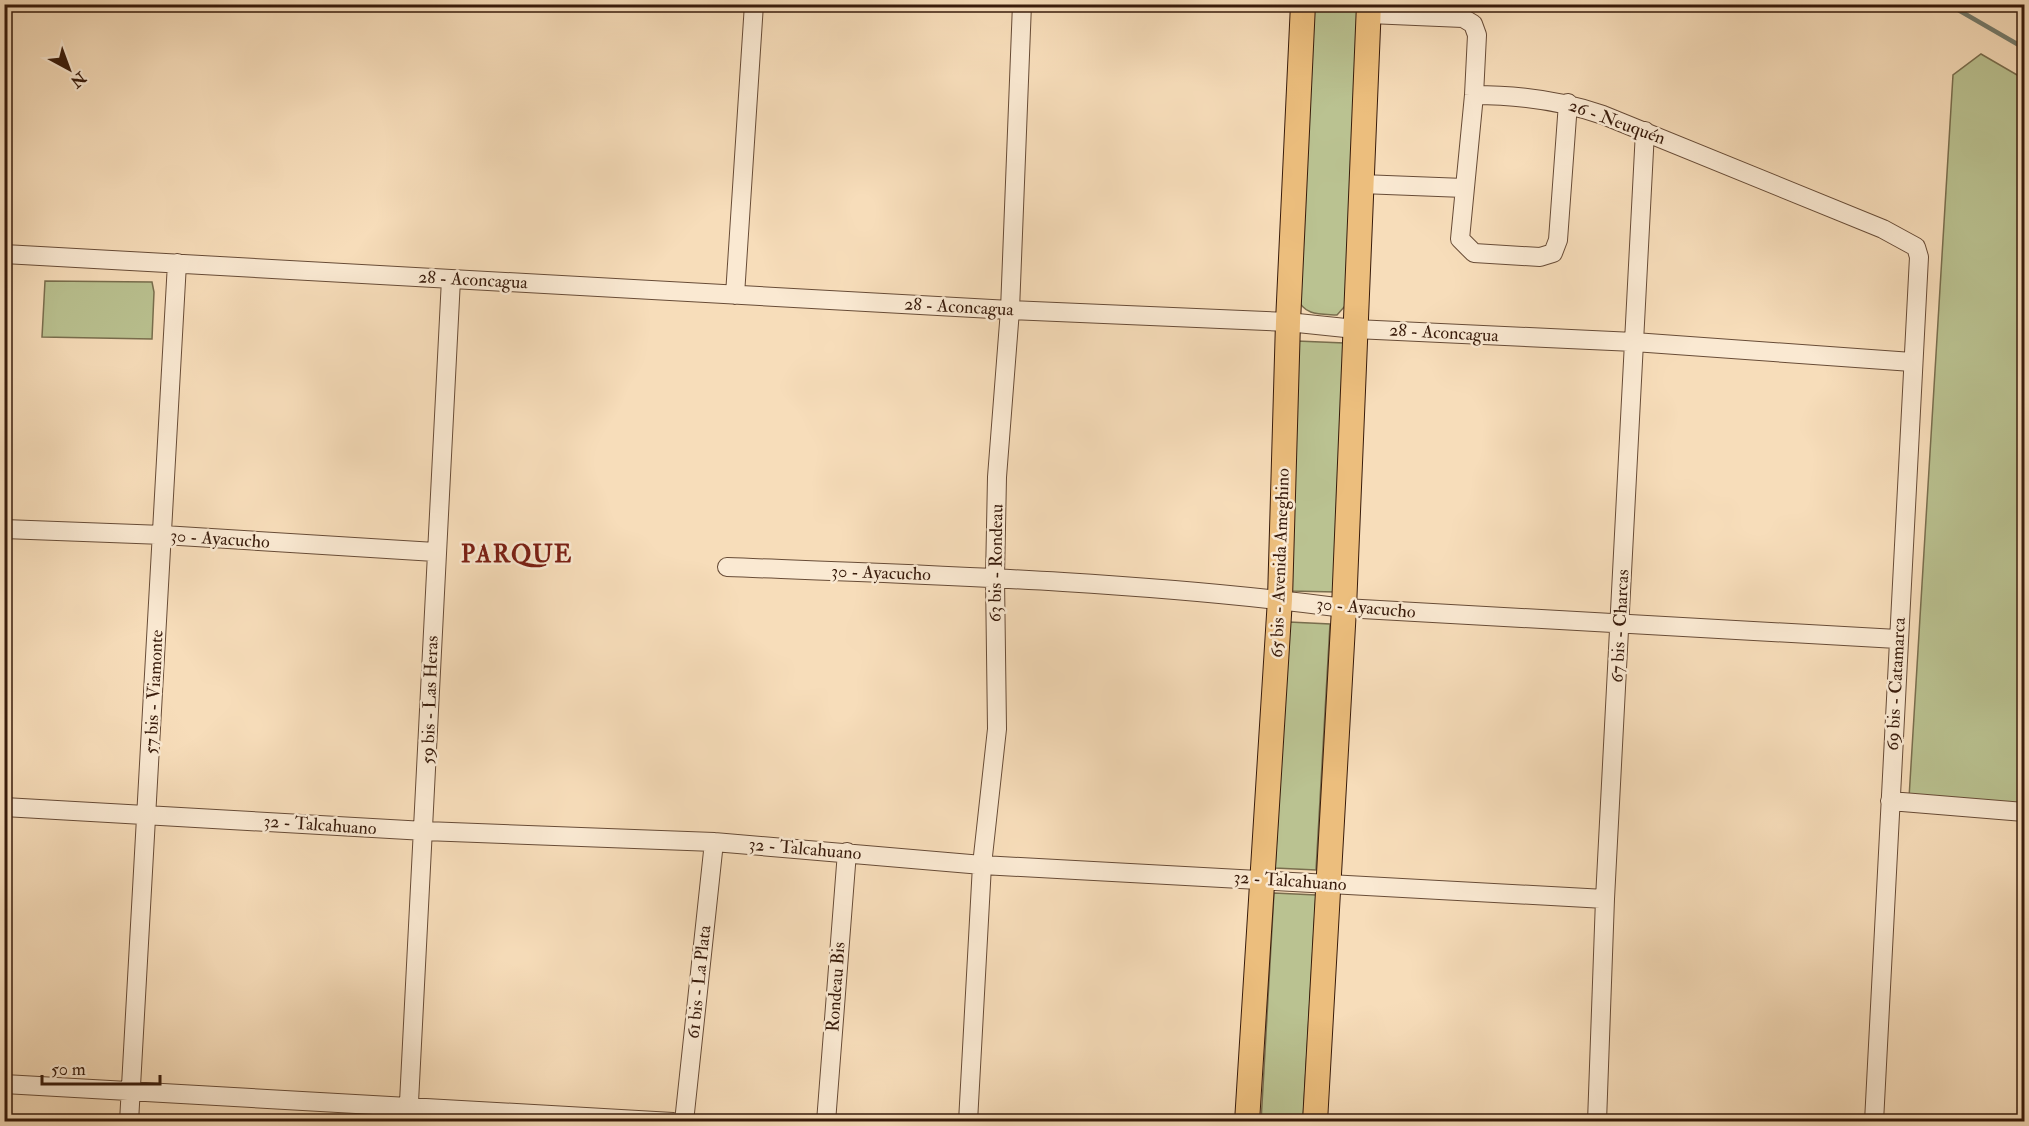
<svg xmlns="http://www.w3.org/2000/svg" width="2029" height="1126" font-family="'IM FELL Double Pica',serif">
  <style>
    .green { fill: #bac291; stroke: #796e4e; stroke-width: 1.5 }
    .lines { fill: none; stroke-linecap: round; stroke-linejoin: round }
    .stream { stroke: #757c6d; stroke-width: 4.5 }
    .minor-casing { stroke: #684c37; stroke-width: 20 }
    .major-casing { stroke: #381b0b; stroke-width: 26 }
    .minor { stroke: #fae9d2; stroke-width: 18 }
    .major { stroke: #ecbe7d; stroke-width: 24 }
    .labels { text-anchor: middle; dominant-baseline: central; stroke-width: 5; stroke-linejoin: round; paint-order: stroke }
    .street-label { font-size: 18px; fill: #381b0b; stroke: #fae9d2 }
    .district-label { font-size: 24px; font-weight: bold; letter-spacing: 1.5px; fill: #7a1f14; stroke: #fae9d2 }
  </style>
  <rect width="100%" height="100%" fill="#f7ddba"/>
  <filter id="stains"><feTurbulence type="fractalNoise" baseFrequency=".00333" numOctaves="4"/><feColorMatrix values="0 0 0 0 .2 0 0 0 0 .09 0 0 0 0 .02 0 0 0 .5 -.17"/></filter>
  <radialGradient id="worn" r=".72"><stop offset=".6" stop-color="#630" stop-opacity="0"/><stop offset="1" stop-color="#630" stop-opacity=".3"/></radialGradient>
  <path class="green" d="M1314,5h46l-15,301 -8,9c-18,-1 -32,1 -40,-17z
    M1981,54l43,25v725l-115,-6 44,-723z
    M45,281l107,1 2,10 -2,47 -110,-2z
    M1297,341l47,2 -8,249 -46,-1z
    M1289,622l41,2 -14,246 -41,-2z
    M1274,893l42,2 -13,226 -42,1z"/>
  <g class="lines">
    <path class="stream" d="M1948,4l76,44"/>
    <defs>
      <path id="minor" d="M1369,14l94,4 10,6 4,11 -3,60 -14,144 14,14 66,4 13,-4 5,-13 10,-137
        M1474,95c45,0 86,5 129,20l280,114 33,18 3,10 -45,865
        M1361,184l103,4
        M4,254l1006,56 278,12 67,7 279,13 278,20
        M735,295l19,-291
        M4,529l159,6 272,17
        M727,567c206,8 413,14 617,41l553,31
        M1890,801l134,11
        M4,807l421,24 289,11 268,23 623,34
        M4,1084l669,38
        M129,1122l48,-859
        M408,1122l43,-843
        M684,1122l30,-280
        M826,1122l21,-270
        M968,1122l14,-257 15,-136 -2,-151 2,-101 13,-167 12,-306
        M1597,1122l8,-223 40,-768"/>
      <path id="major" d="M1247,1122l33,-523 8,-277 15,-318
        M1315,1122l29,-514 25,-604"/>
    </defs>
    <use href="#minor" class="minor-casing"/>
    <use href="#major" class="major-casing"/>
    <use href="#minor" class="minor"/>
    <use href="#major" class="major"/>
  </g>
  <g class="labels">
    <g class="street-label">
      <text transform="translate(1617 122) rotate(20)">26 - Neuquén</text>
      <text transform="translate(473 280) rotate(3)">28 - Aconcagua</text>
      <text transform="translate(959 307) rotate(3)">28 - Aconcagua</text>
      <text transform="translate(1444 333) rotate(3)">28 - Aconcagua</text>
      <text transform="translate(220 539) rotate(4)">30 - Ayacucho</text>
      <text transform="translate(996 563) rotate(-89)">63 bis - Rondeau</text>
      <text transform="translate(1280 563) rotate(-88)">65 bis - Avenida Ameghino</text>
      <text transform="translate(881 573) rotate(2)">30 - Ayacucho</text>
      <text transform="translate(1366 608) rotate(5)">30 - Ayacucho</text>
      <text transform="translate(1620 626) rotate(-87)">67 bis - Charcas</text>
      <text transform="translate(1896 684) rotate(-87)">69 bis - Catamarca</text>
      <text transform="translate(154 692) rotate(-87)">57 bis - Viamonte</text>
      <text transform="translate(430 700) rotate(-88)">59 bis - Las Heras</text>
      <text transform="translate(320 825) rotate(4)">32 - Talcahuano</text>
      <text transform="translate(805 849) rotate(5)">32 - Talcahuano</text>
      <text transform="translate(1290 881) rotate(4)">32 - Talcahuano</text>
      <text transform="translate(699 982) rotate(-84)">61 bis - La Plata</text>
      <text transform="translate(836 987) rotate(-86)">Rondeau Bis</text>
    </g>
    <g class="district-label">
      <text x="517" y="554">PARQUE</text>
    </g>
  </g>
  <rect width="2029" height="1126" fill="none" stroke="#f7ddba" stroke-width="24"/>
  <rect x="6" y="6" width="2017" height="1114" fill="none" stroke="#381b0b" stroke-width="3"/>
  <rect x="12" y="12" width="2005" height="1102" fill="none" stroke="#381b0b" stroke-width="1.5"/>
  <g transform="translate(69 69) rotate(139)" stroke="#fae9d2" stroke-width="4.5" paint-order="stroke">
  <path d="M0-4.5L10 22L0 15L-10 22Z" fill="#381b0b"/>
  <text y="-9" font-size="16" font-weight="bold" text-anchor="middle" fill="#381b0b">N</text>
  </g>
  <path d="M42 1075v9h118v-9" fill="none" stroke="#381b0b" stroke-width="3"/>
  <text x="51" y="1075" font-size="18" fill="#381b0b" stroke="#fae9d2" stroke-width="4.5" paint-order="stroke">50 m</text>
  <rect width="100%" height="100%" filter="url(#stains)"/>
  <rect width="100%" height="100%" fill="url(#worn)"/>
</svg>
